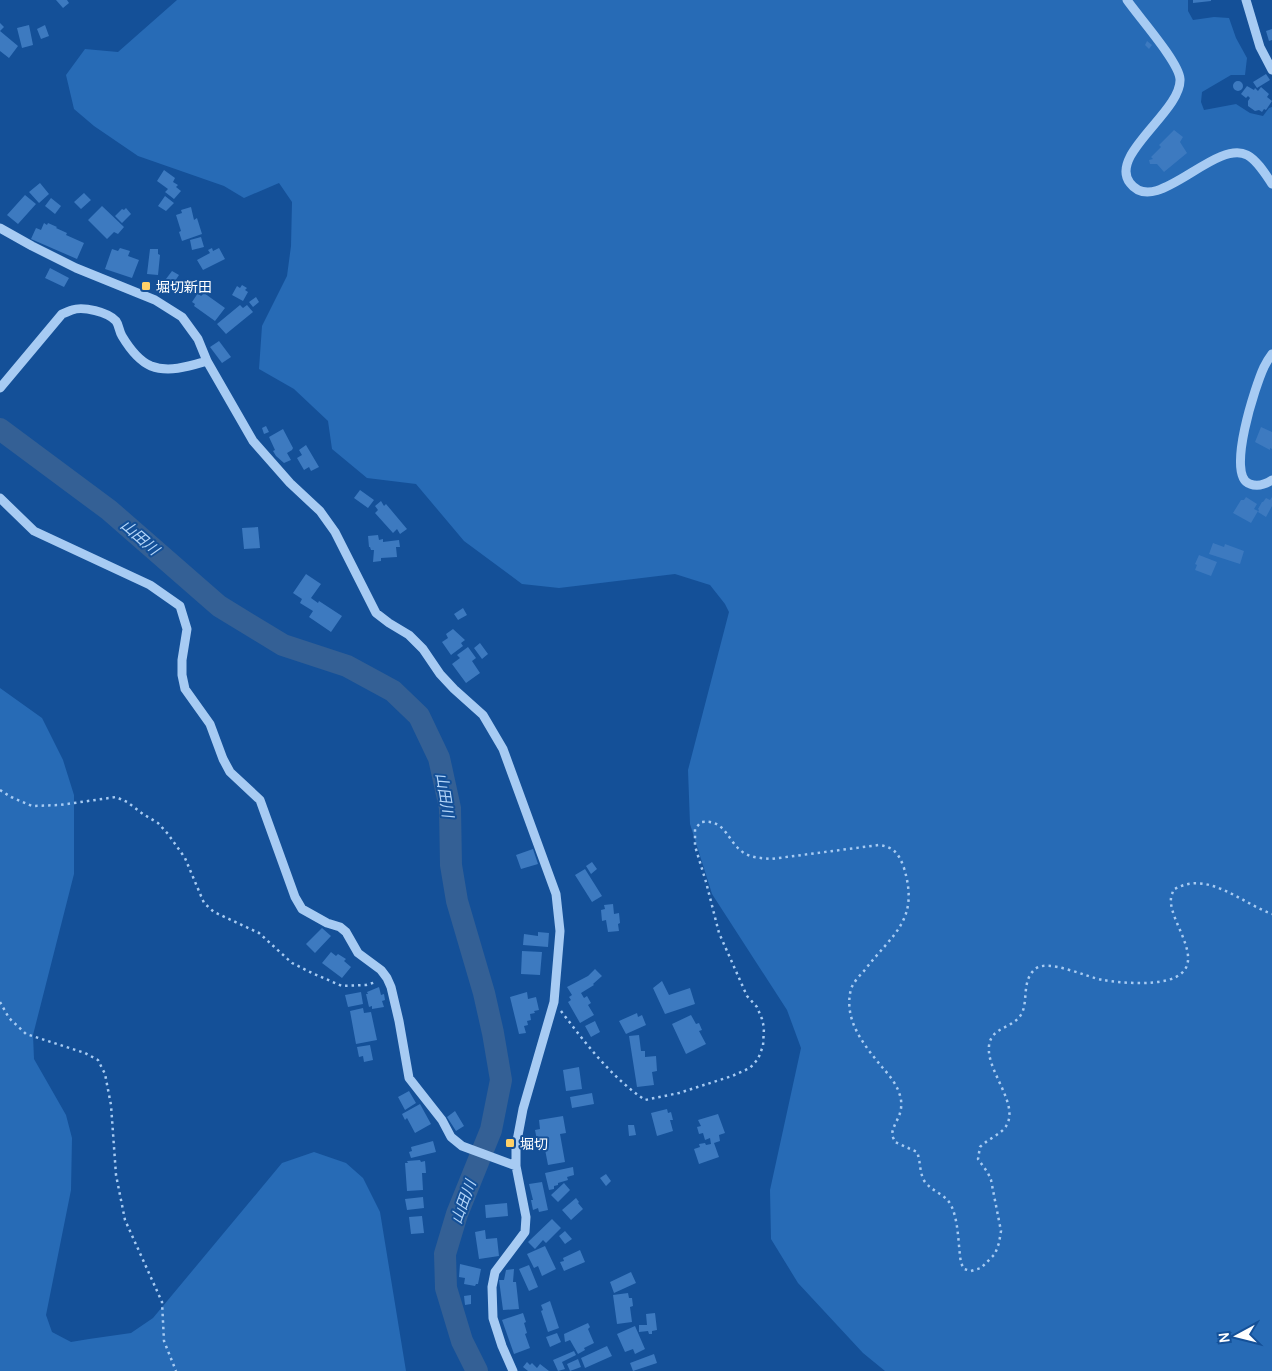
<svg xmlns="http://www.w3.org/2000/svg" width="1272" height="1371" font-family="Manrope,'Noto Sans JP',sans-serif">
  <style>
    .green { fill: #276bb6 }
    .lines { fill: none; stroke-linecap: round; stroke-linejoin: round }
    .river { stroke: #346095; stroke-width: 22 }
    .building { fill: #3d7ac0 }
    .path { stroke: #a7cbf3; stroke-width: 2.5; stroke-dasharray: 2.5 4; stroke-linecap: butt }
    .minor { stroke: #a7cbf3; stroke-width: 9 }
    .poi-dot { fill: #ffd168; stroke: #145098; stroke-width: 2 }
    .labels { text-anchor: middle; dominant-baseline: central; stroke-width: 4; stroke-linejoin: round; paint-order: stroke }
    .poi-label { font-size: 14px; fill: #fff; stroke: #145098; text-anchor: start }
    .water-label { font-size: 15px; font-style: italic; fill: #b3d5f9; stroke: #145098 }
  </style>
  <rect width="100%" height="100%" fill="#145098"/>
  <path class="green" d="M177,0h1011v11l5,9 21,-3 15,1 7,20 11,20 -2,17h-14l-29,17 -1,10 3,8 32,-6 14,9 13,3 6,-8 3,-1v1264h-387l-22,-18 -65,-70 -27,-44 -1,-49 31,-142 -14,-38 -75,-116 -22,-70 -2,-54 41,-158 -4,-8 -15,-19 -35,-11 -116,14 -37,-4 -58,-43 -48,-57 -49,-6 -35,-29 -4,-28 -34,-32 -35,-20 3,-43 25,-50 4,-30 1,-44 -13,-19 -35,15 -20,-12 -86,-30 -44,-30 -20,-17 -8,-34 19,-26 33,3z
    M0,688l42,30 21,42 11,35v79l-41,161 1,24 32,56 6,23 -1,52 -25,125 6,17 19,10 18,-3 42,-6 22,-15 129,-155 32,-11 32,11 17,15 17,34 26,159h-406z"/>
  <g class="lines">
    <path class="river" d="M0,429l109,81 110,96 64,39 64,21 46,25 26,25 20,42 11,50 1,57 6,36 27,92 9,40 8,47 -10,50 -34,84 -12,40 1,34 16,53 15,30"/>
  </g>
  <path class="building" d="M56,0h11l2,3 -6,5z
    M1193,0h18v1l-18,2z
    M0,23l4,4 -4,4 18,15 -9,12 -9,-7z
    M29,25l4,20 -11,3 -5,-20z
    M45,25l4,11 -8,3 -4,-10z
    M1272,29v11l-3,1 -3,-10z
    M1147,41l5,4 -3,4 -4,-4z
    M1266,74l4,6 -13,8 -4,-6z
    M1233 86a5 5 0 1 1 10 0a5 5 0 1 1-10 0Z
    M1247,86l7,4 1,-2 3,3 3,-4 8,7 -2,3 5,4 -6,9 -2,-1 -2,3 -3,-2 -4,1 -7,-5v-5l2,-3 -2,-2 -2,2 -5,-4z
    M1174,130l9,7 -3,5 7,11 -23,19 -7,-8h-7l-1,-4 4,-1 -2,-2 10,-10 -2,-2z
    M164,170l11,8 -2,4 5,3 -2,2 5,4 -7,8 -9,-7 3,-3 -11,-8z
    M40,183l9,11 -10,9 -10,-11z
    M84,193l7,7 -10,9 -7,-7z
    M25,195l11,9 -18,20 -11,-9z
    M165,196l9,7 -8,8 -8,-5z
    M51,198l10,8 -6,8 -10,-8z
    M102,206l22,21 -6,7 -4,-2 -7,7 -19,-19z
    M191,207l3,13 3,-2 5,16 -20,7 -3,-9 2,-1 -5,-16 6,-2 -1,-3z
    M126,208l5,6 -9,9 -7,-7 7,-7 2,1z
    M44,223l3,2 1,-2 9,4 -1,1 11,5 -1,2 18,8 -7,16 -46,-20 5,-11 5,2z
    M201,237l3,10 -12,3 -2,-10z
    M120,248l10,3 -2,5 11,4 -7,18 -27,-9 7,-20 6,2z
    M212,248l1,3 6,-3 6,11 -22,11 -6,-10 13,-7 -2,-3z
    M150,249h8v5l2,1 -2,20 -11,-1z
    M50,268l19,10 -5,9 -19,-9z
    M172,271l7,4 -6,9 -7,-5z
    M242,285l5,3 -2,2 3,2 -5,9 -11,-6 5,-9 3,2z
    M198,293l3,3 3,-3 21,15 -10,13 -21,-15 1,-2 -3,-2z
    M256,297l3,5 -6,5 -4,-5z
    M240,305l3,3 4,-3 6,7 -27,22 -9,-10z
    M219,341l12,16 -9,6 -12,-16z
    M266,426l3,6 -5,2 -2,-6z
    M1261,427l11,5v17l-2,-1v2l-15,-8z
    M283,429l10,19 -1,2 -5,3 4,7 -7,3 -8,-7 -3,-5 2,-1 -6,-13z
    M306,445l13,22 -8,4 -2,-4 -5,3 -7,-12 5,-3 -3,-5z
    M360,490l14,10 -6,8 -14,-10z
    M1246,497l11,7 -3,5 4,2 -7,12 -18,-10 8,-13h3z
    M1272,497v9l-6,11 -8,-5 1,-2 -1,-1 4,-7h1l3,-4 4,2z
    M381,501l3,5 2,-2 21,25 -7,5 -3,-5 -4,4 -18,-20 3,-3 -3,-4z
    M258,527l2,21 -16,1 -2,-21z
    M378,535l1,5 4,-1v3l16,-2 1,7h-4l1,10 -16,1v3l-8,1 1,-12h-3l-1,-3h-1l-1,-11z
    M1213,543l11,4 1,-3 19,7 -4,13 -31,-10z
    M1199,555l18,7 -6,14 -16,-6 2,-5 -2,-1z
    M306,574l15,10 -10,14 7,5 1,-2 23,15 -11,16 -22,-15 4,-6 -13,-8 2,-4 -9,-6z
    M463,608l4,7 -9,5 -4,-6z
    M453,629l12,11 -4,3 2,3 -12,9 -9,-13 6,-4 -2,-4z
    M480,643l8,11 -6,5 -8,-11z
    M468,647l8,11 -4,3 8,12 -14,10 -14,-19 8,-6 -3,-3z
    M533,849l5,15 -17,5 -5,-14z
    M592,862l5,7 -6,5 -5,-8z
    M585,869l17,27 -10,6 -17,-27z
    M613,904l1,10 5,-1 1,10 -2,1 1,7 -11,1 -2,-12 -4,1 -1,-11 4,-1 -1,-4z
    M322,928l9,8 -16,17 -9,-9z
    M538,932l11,1 -1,14 -25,-2 1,-11 14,2z
    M522,951l20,1 -2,23 -19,-1z
    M331,952l5,4 2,-2 8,5 -2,2 7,6 -9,11 -20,-15z
    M595,969l7,7 -9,8 1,1 -13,8 3,5 3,-2 4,7 -3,2 6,10 -14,8 -12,-21 3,-2 -2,-3 3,-2 -5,-8 21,-11z
    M662,981l7,14 21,-7 5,16 -30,10 -12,-26z
    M379,987l2,8 3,-1 1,6 -3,1 2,6 -12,2v-3l-3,1 -3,-13h2l-1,-2z
    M361,992l2,12 -15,3 -3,-12z
    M527,992l1,7 8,-2 3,13 -5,1 1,2 -5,1 1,6 -4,1 1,4 -4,1 2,7 -7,1 -9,-37z
    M363,1008l1,5 7,-1 6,28 -21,4 -6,-33z
    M637,1013l1,4 4,-2 4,10 -20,9 -7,-13z
    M691,1015l5,9 3,-1 3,7 -3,1 7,13 -20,10 -14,-30z
    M595,1021l5,11 -9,5 -6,-11z
    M639,1035l2,16h4v6l11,-1 1,15 -5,1 2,13 -17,2 -8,-51z
    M370,1045l3,15 -9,2 -1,-6 -4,1 -2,-10z
    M579,1067l3,22 -16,2 -3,-21z
    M409,1091l7,12 -11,7 -7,-13z
    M592,1093l2,11 -22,4 -2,-11z
    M420,1104l11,20 -16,9 -8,-15 -2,2 -3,-6z
    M667,1109l1,4 3,-1 2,8h-3l3,11 -16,5 -6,-23z
    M455,1111l9,15 -8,5 -9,-14z
    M718,1114l7,19 -6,2 1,6 -6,2 5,14 -20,7 -5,-15 6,-2 -1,-3 6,-1 1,2 5,-1 -1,-6 -5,2 -2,-7 -4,1 -2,-7 4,-1 -3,-6z
    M563,1116l3,17 -6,1 5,28 -17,3 -5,-26 -6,1 -2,-10 5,-1 -1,-9z
    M628,1125h6l2,10 -7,1z
    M433,1141l3,11 -25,6 -2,-6 3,-1 -1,-4z
    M420,1160l1,2 4,-1 1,12h-4l1,17 -16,1 -2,-28h3l-1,-2z
    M573,1167l1,8 -7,2 1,3 -10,3v2l-4,1v3l-5,1 -4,-17z
    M606,1174l5,7 -5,5 -6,-8z
    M542,1182l6,28 -9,2 -1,-4 -5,2 -2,-10h2l-4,-16z
    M564,1183l6,7 -12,12 -7,-7z
    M423,1197l1,11 -17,2 -2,-11z
    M576,1198l3,4 -1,1 5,6 -12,11 -9,-10z
    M507,1203l1,13 -22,2 -1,-13z
    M422,1216l2,17 -13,1 -2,-17z
    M552,1219l9,9 -15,15 -3,-3 -8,9 -7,-7z
    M485,1230l1,9 11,-1 2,18 -20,3 -4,-27z
    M565,1231l7,8 -7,5 -6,-8z
    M545,1246l11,23 -14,7 -4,-10 -4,2 -7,-14z
    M580,1250l5,12 -21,9 -4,-9 4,-1 -1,-3z
    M460,1264l21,5 -3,15h-2l-1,2 -11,-2 1,-6 -6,-1z
    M529,1265l9,22 -9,4 -10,-22z
    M514,1269l-1,13h3l3,27 -16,1 -4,-30h5l2,-10z
    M631,1272l5,11 -22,10 -4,-11z
    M628,1293l1,5h3l1,8 -3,1 2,15 -15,2 -4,-29z
    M471,1295v9l-6,1 -1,-9z
    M550,1301l9,27 -11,4 -7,-21 2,-1 -2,-5z
    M523,1313l3,9 -2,1 3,10 -2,1 5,14 -16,6 -12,-34z
    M655,1313l2,17 -5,1v3h-3l-1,-3 -9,1v-7h8l-1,-11z
    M588,1323l2,4 -2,2 6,14 -10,5 1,2 -7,4 -8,-14 -5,2 -1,-8z
    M635,1326l10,23 -10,5 -2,-5 -8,3 -8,-18z
    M557,1333l4,9 -11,5 -4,-10z
    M607,1346l5,10 -27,12 -4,-10z
    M574,1351l2,4 -14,7 3,7 -7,2 -5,-11z
    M654,1354l3,9 -24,8 -3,-8z
    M578,1359l3,8 -11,4 -3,-7z
    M527,1362l3,3 2,-2 5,5 3,-4 9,7h-21l-5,-4z"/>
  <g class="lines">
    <path class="path" d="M0,790l11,7 21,9 28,-1 56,-8 11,5 16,12 15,9 10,11 17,24 19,45 10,9 45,21 33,30 20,10 30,13 24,-1 10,-3
      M0,1002l9,16 17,16 59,19 13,7 7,14 6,31 5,70 9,45 37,82 2,39 12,30
      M561,1011c25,33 50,66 84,89l34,-7 53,-17 18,-8 8,-9 5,-13 1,-18 -2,-9 -5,-12 -10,-11 -28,-63 -13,-51 -11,-36v-17l6,-7c26,-3 25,19 43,31 8,5 18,5 27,6l108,-14c15,2 20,9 25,23 16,53 -12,66 -40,103 -5,5 -11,12 -13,18 -8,31 13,56 31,78 8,9 17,20 19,33 2,17 -8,22 -9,35l3,7 22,10c4,10 2,21 8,30 8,10 20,12 26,23 8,17 7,40 10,58l3,6 7,2 10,-3 14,-14 4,-11 2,-12 -10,-51 -3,-7 -10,-14 2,-12c7,-7 17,-11 24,-18 19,-22 -18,-57 -15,-83 2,-20 25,-17 33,-33 6,-13 0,-31 12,-43 12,-13 54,8 69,10 18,3 47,5 65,0 45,-13 0,-57 3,-82 0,-3 2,-5 2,-8 34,-21 68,13 99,24"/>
    <path class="minor" d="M1127,0c11,16 52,62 53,79 2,32 -72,76 -50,104 26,35 84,-44 117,-28 10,5 19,20 25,29
      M1246,0l14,47 12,23
      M0,228l32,18 44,22 79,32 27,17 16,22 9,22 46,80 37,42 30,28 15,21 41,81 13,10 20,12 14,14 17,25 14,15 29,26 20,34 53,145 4,37 -6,71 -31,107 -7,37v20l10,51 -1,15 -30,40 -3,15 1,31 9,28 11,25
      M1272,354c-3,4 -6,9 -8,13 -8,17 -39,110 -14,117 8,3 16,0 22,-4
      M0,388l62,-74c3,-1 7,-3 10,-4 11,-4 36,2 44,11 3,4 3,10 6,15 6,10 17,25 29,30 18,7 39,0 56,-5
      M0,498l34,33 116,54 30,21 7,23 -5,31v15l3,14 25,35 13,35 7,13 30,28 35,97 7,12 25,14 13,4 6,5 12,21 23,17 6,8 4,9 8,34 10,57 33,42 9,17 11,9 54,20"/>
  </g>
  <g class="poi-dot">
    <rect x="141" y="281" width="10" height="10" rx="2.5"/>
    <rect x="505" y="1138" width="10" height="10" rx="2.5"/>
  </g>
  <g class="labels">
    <g class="poi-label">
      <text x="156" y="286">堀切新田</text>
      <text x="520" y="1143">堀切</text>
    </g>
    <g class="water-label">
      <text transform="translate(140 537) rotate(41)">山田川</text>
      <text transform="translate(445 795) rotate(81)">山田川</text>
      <text transform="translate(463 1202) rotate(-70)">山田川</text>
    </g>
  </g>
  <g transform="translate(1237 1336) rotate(263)" stroke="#145098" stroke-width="4" paint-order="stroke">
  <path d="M0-4L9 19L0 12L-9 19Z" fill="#ffffff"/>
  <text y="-8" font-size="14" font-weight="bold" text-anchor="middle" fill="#ffffff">N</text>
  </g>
</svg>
